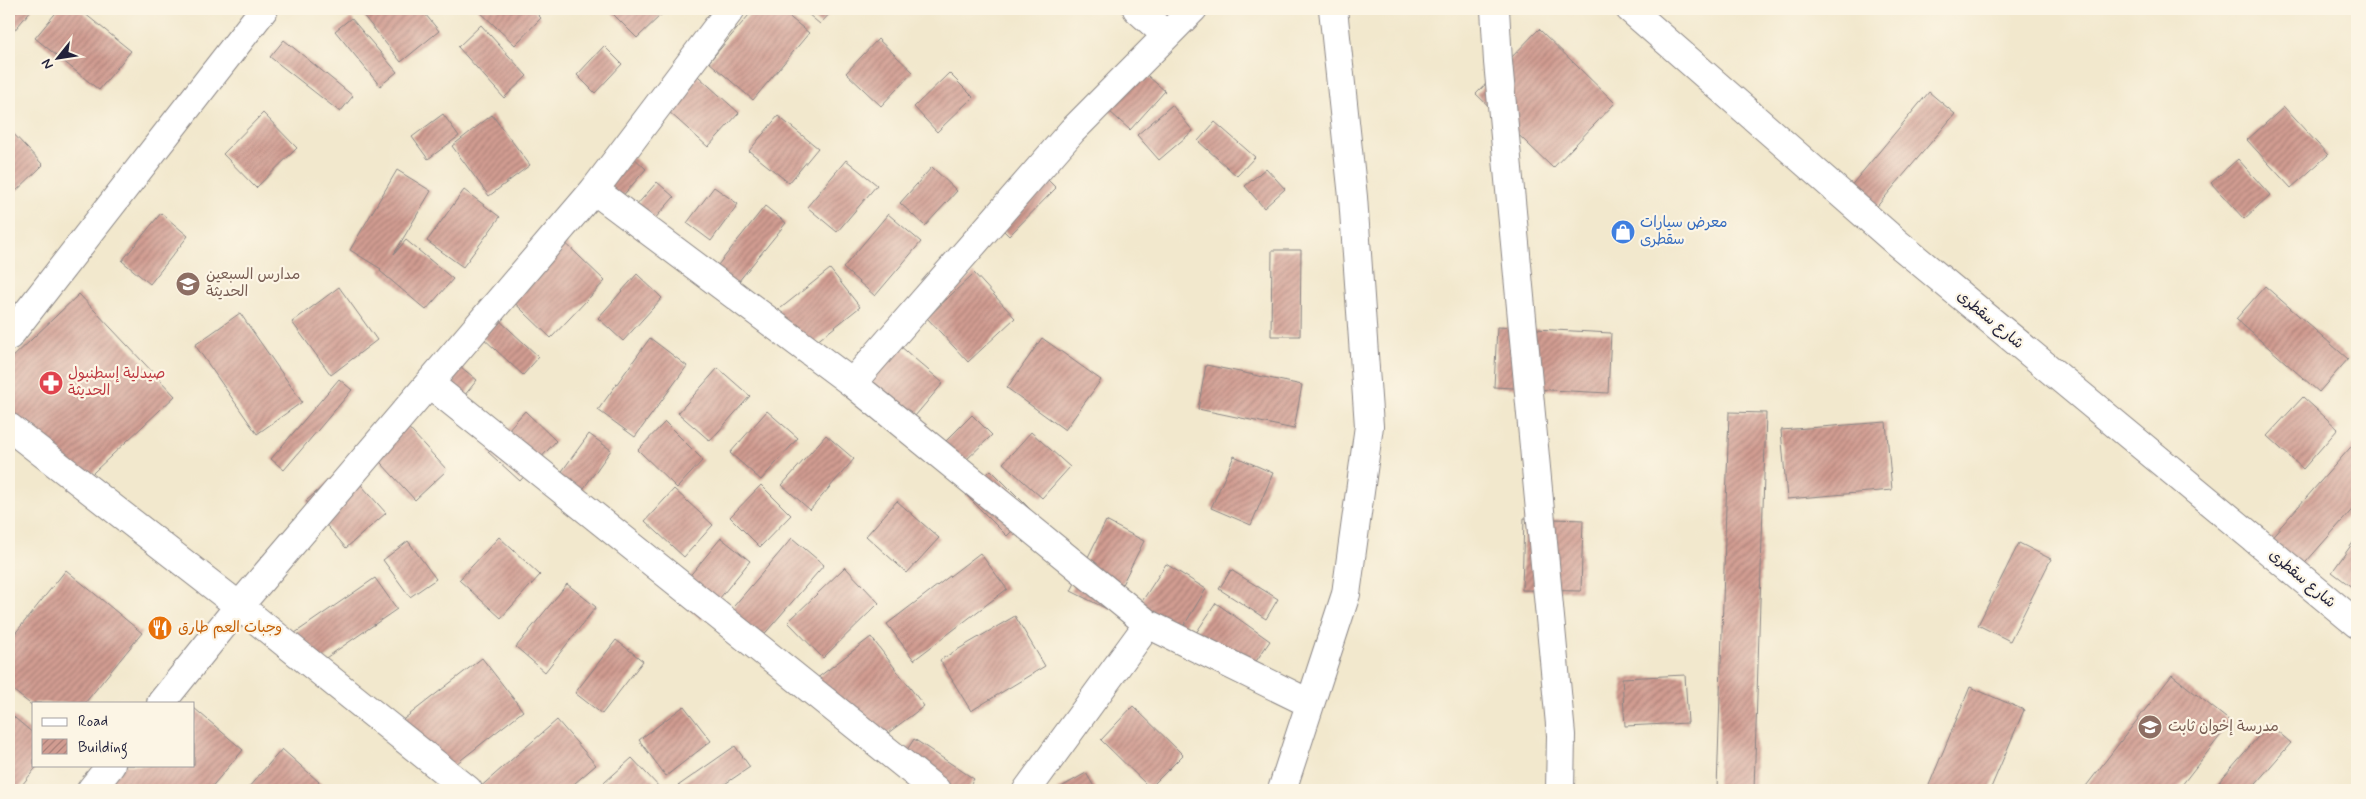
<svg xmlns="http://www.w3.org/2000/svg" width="2366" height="799" font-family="Mynerve,'Playpen Sans Arabic',sans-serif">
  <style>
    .building { fill: url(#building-hatch) }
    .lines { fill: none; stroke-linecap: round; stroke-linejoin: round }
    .minor-casing { stroke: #8a8584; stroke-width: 30 }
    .minor { stroke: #fff; stroke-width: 28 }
    .labels { text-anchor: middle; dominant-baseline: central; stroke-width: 4.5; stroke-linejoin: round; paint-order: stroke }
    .shop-label { font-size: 15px; fill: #366cbe; stroke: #fcf5e5; text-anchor: start }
    .education-label { font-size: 15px; fill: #785e54; stroke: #fcf5e5; text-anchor: start }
    .street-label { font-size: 15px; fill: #22223b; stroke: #fcf5e5 }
    .health-label { font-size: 15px; fill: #be3a42; stroke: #fcf5e5; text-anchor: start }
    .food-label { font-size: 15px; fill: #c56008; stroke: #fcf5e5; text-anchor: start }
  </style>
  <defs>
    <pattern id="building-hatch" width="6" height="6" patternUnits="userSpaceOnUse" patternTransform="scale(1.25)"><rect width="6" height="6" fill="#d19c91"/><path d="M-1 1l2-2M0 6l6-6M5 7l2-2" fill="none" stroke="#a97f78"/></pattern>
  </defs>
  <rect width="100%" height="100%" fill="#fcf5e5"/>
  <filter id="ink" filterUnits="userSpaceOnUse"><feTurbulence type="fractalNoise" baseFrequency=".02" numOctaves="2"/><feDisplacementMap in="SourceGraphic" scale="10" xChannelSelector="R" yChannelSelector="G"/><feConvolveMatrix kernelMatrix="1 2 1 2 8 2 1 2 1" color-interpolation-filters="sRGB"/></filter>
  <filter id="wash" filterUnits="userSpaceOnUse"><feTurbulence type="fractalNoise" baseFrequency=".0096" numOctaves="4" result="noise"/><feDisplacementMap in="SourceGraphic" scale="20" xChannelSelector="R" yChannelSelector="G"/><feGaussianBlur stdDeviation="1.12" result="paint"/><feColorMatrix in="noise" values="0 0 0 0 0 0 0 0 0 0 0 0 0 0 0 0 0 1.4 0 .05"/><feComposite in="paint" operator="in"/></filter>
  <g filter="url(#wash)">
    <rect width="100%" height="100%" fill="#f2e8cd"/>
    <g id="blocks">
      <path class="building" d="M9,9h23l-23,28z
        M59,9h20l52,42 -32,39 -64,-52z
        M358,9h63l18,22 -38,31z
        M477,9h55l9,9 -26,27z
        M608,9h51l4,4 -26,25z
        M754,9h26l29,24 -56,67 -44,-38z
        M802,9h32l-14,15z
        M351,18l46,54 -17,14 -45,-55z
        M481,25l46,51 -23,22 -46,-51z
        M1539,29l76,74 -62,65 -77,-74z
        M878,39l35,33 -32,34 -35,-33z
        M284,40l69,56 -13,16 -70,-55z
        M604,46l18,18 -27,29 -18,-18z
        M1132,62l33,29 -35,39 -32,-29z
        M689,68l50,45 -31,34 -50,-45z
        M949,73l24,24 -36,35 -23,-25z
        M1929,92l26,22 -81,96 -25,-22z
        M1172,105l21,26 -34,29 -22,-25z
        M2284,107l44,48 -37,33 -44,-48z
        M263,113l34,35 -41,40 -33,-34z
        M443,114l16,22 -31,23 -16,-22z
        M492,115l38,50 -41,31 -37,-50z
        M778,116l40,32 -29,35 -40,-32z
        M1215,122l40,35 -18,19 -39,-35z
        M9,129l34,36 -34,33z
        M632,156l14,13 -38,44 -14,-13z
        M2238,159l32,36 -26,24 -33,-36z
        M846,160l31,25 -40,47 -30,-25z
        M932,167l25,24 -32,35 -25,-23z
        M1266,168l19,21 -21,19 -19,-22z
        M397,170l34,21 -37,63 12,-14 47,39 -27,31 -46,-39 1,-2 -31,-19z
        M1042,174l14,14 -47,48 -14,-14z
        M657,182l17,15 -36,41 -17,-15z
        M714,187l24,17 -27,37 -24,-18z
        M464,190l36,27 -37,50 -36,-26z
        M765,206l21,17 -52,64 -20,-17z
        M161,213l27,23 -38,48 -28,-23z
        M888,214l33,28 -46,54 -32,-28z
        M553,231l52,50 -54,57 -52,-50z
        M1272,250h29l-1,86h-29z
        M830,269l30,38 -54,43 -30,-38z
        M974,273l41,45 -47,44 -41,-44z
        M637,274l25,24 -39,43 -25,-23z
        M2265,286l83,73 -29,33 -83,-73z
        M339,287l38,53 -46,35 -39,-53z
        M79,294l96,102 -96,90 -70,-74v-51z
        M484,306l55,51 -16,18 -55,-51z
        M240,313l62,89 -45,32 -62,-89z
        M1497,327l114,6 -3,60 -114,-6z
        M650,338l37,28 -52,71 -37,-27z
        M1042,338l59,42 -36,50 -58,-42z
        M892,339l51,44 -39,46 -51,-44z
        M456,363l21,17 -21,26 -21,-17z
        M1206,365l96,20 -8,44 -96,-20z
        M718,368l32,28 -40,45 -32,-28z
        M339,379l13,11 -68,80 -13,-11z
        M2303,397l35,32 -35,40 -36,-33z
        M525,411l31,30 -36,40 -32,-29z
        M767,411l31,27 -37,42 -31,-27z
        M1729,412l37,1 -12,377h-37z
        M972,415l20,20 -31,30 -19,-20z
        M403,422l44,48 -32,30 -44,-48z
        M665,422l38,38 -26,28 -39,-38z
        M1886,422l6,68 -105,9 -6,-69z
        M1031,432l39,35 -28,31 -39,-35z
        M589,434l22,16 -32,45 -22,-17z
        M826,435l28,24 -44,51 -28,-25z
        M2357,440v64l-65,74 -31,-29z
        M1234,456l39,17 -22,52 -40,-17z
        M345,467l41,46 -40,35 -40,-47z
        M991,470l41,41 -25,25 -41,-41z
        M761,485l30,30 -31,32 -30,-30z
        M674,489l39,36 -29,32 -39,-36z
        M897,501l42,37 -32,35 -41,-37z
        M1524,518l59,2 -2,71 -59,-1z
        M1106,521l38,20 -35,69 -38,-19z
        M499,537l41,38 -39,43 -42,-38z
        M2357,537v54l-25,-19z
        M721,538l29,23 -48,59 -29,-24z
        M792,538l32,27 -76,88 -31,-27z
        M408,541l28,38 -26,18 -27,-37z
        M2019,543l32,16 -41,82 -32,-16z
        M980,553l27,36 -93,71 -27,-36z
        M1166,564l40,25 -26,43 -41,-26z
        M845,567l34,36 -56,55 -35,-36z
        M66,570l76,63 -57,70h-51v4l-25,-20v-46z
        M1231,570l47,29 -12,20 -47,-30z
        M375,578l22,31 -80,55 -22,-31z
        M567,584l29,23 -51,65 -29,-25z
        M1216,603l54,38 -20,29 -54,-37z
        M1015,616l30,50 -74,45 -31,-51z
        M871,637l53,69 -56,42 -52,-69z
        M616,640l27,21 -41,53 -27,-21z
        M482,658l41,53 -81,64 -42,-53z
        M1685,675l3,48 -63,3 -3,-48z
        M2172,675l59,47 -53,68h-95z
        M1970,687l54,23 -34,80h-63z
        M684,706l27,35 -45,35 -27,-36z
        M1133,706l50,49 -33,33 -49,-48z
        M194,708l49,42 -34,40h-118l18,-25h85z
        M9,713l25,21v31h4l-20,25h-9z
        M557,720l39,45 -29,25h-88l-1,-1z
        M2269,724l22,19 -41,47h-38z
        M914,739l60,40 -7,11h-19l-47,-31z
        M735,746l15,21 -34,23h-40l-1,-2z
        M282,749l46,41 -81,-1z
        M632,758l28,30 -2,2h-62z
        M1086,773l10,17h-40z"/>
    </g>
  </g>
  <g filter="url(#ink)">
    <use href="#blocks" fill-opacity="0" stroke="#8a8584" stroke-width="1"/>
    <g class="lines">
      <defs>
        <path id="minor" d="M1137,9l29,26
          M1495,9l3,53 63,673 -1,55
          M1630,9l266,233 461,382
          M594,190l258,193 296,241 161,79
          M9,336l255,-327
          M852,383l220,-252 121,-122
          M430,384l506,406
          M9,427l230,179 229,184
          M161,703l78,-97 355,-416 137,-181
          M91,790l20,-25
          M1027,790l121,-166
          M1282,790l64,-196 23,-168 -16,-229 -20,-188"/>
      </defs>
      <use href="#minor" class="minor-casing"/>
      <use href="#minor" class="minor"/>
    </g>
  </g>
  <defs>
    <symbol id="shop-disc" viewBox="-11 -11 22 22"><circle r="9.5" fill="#3f7fe0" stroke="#fcf5e5"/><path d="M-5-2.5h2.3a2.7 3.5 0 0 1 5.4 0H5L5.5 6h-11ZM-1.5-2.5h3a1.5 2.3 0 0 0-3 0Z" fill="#fff"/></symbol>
    <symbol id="school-disc" viewBox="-11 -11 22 22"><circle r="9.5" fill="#8d6e63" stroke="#fcf5e5"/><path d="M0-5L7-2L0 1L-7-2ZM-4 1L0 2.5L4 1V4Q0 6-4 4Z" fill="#fff"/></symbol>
    <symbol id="pharmacy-disc" viewBox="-11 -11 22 22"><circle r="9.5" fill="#e0444e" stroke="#fcf5e5"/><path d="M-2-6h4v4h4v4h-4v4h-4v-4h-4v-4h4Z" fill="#fff"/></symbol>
    <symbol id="restaurant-disc" viewBox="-11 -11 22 22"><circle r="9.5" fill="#e8710a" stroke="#fcf5e5"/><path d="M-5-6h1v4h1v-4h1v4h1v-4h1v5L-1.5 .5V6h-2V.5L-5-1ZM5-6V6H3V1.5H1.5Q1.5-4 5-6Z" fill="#fff"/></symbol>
  </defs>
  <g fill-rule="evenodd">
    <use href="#shop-disc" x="1609" y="218" width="28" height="28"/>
    <use href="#school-disc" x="174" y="270" width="28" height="28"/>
    <use href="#pharmacy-disc" x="37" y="369" width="28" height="28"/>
    <use href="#restaurant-disc" x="146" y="614" width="28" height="28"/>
    <use href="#school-disc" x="2136" y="713" width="28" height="28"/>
  </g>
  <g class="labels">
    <g class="shop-label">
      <text x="1640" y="223">معرض سيارات<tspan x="1640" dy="17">سقطرى</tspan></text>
    </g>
    <g class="education-label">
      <text x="206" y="275">مدارس السبعين<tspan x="206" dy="17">الحديثة</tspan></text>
      <text x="2168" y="727">مدرسة إخوان ثابت</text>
    </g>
    <g class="street-label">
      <text transform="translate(1990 320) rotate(40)">شارع سقطرى</text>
      <text transform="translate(2302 579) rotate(40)">شارع سقطرى</text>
    </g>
    <g class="health-label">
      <text x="68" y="374">صيدلية إسطنبول<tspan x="68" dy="17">الحديثة</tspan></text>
    </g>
    <g class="food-label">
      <text x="178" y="628">وجبات العم طارق</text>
    </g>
  </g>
  <rect width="2366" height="799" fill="none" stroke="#fcf5e5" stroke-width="30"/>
  <rect x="32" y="702" width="162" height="65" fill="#fcf5e5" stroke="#a5a1a1"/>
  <rect x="42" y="718" width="25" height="8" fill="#ffffff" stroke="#a5a1a1"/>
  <text x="78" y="726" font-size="15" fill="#22223b">Road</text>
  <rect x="42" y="739" width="25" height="15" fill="url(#building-hatch)" stroke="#a5a1a1"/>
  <text x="78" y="752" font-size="15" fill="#22223b">Building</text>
  <g transform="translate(58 58) rotate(240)" stroke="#fcf5e5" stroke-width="4" paint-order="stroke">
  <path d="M0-4L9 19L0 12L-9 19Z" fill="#22223b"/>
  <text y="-8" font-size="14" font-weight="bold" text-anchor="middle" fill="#22223b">N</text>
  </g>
</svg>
